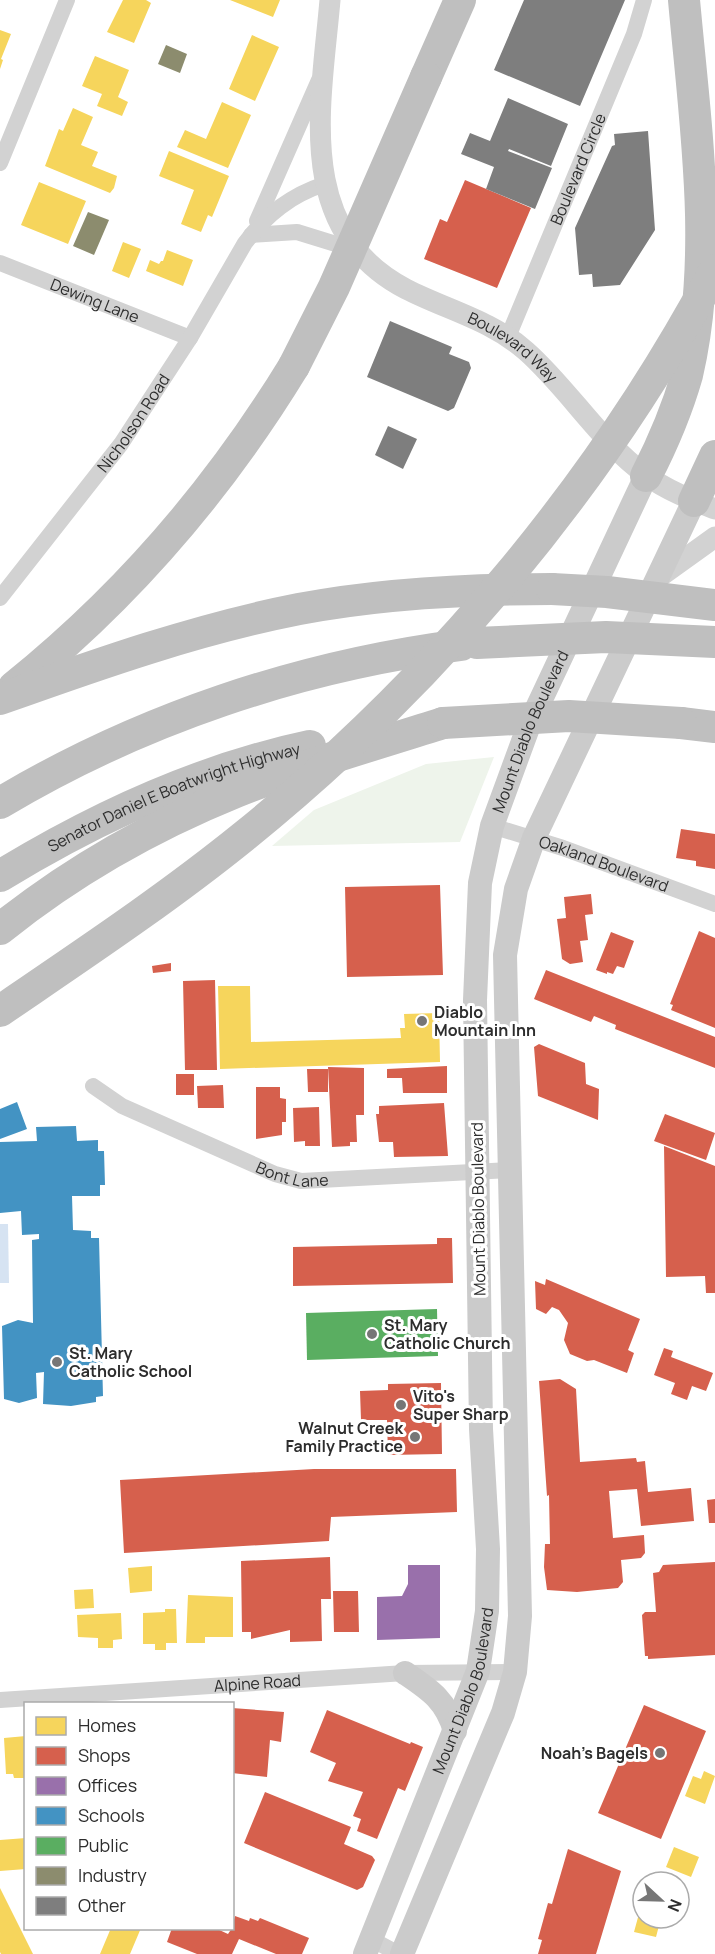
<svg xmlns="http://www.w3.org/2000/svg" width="715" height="1954" font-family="Manrope,sans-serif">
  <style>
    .green { fill: #eef4eb }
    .water { fill: #d6e3f2 }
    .homes { fill: #f6d55c }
    .shops { fill: #d6604d }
    .offices { fill: #9970ab }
    .schools { fill: #4393c3 }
    .public { fill: #5aae61 }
    .industry { fill: #8c8c6e }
    .building { fill: #7e7e7e }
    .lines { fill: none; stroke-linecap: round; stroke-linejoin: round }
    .minor { stroke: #d2d2d2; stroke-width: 16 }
    .tertiary { stroke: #d2d2d2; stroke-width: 21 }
    .secondary { stroke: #cbcbcb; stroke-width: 24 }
    .motorway { stroke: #bfbfbf; stroke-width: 32 }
    .motorway-bridge { stroke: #bfbfbf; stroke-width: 32 }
    .poi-dot { fill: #767676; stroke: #fff; stroke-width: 2 }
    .labels { text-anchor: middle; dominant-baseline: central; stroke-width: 6; stroke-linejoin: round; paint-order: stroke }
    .street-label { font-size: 16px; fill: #2d2d2d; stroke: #fff }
    .poi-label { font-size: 16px; font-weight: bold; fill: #2d2d2d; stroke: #fff; text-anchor: start }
  </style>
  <rect width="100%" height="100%" fill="#fff"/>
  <path class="green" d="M494,757l-34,85 -188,4 42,-36 112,-46z"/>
  <path class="water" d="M0,1224h8l1,59h-9z"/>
  <path class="homes" d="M123,0h23l5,3 -17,40 -27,-11z
    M230,0h50l-7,17z
    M0,30l11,4 -10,25 2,1 -3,9z
    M252,35l27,12 -24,54 -26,-12z
    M95,56l34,14 -11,27 10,5 -6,14 -25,-10 5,-12 -20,-8z
    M222,102l29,13 -23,53 -51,-21 8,-17 21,9z
    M73,108l20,9 -12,28 17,7 -6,14 25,10 -3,12 -4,5 -65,-27 14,-37 4,2z
    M169,151l60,25 -17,41 -4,-2 -7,17 -20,-8 13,-34 -35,-14z
    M39,182l47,19 -18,43 -47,-19z
    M123,242l18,7 -12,29 -17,-7z
    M167,250l26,10 -10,26 -37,-15 4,-11 9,4 2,-3h2z
    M218,986h32l1,56 150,-4 -1,-10h5l-1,-14 35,-1 1,49 -220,7z
    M152,1566v25l-22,2 -2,-25z
    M93,1589l1,19 -19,1 -1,-19z
    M188,1595l45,2v40h-28v6h-19z
    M165,1609h11l1,34h-11v7h-11v-6h-12v-31l22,-1z
    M121,1613l1,26 -9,1v8h-15v-10l-20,-1 -1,-22z
    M26,1736v42h-12l-1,-4h-7l-2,-36z
    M704,1771l11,5 -10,28 -20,-8 8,-20 8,3z
    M26,1838v31l-26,2v-31z
    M674,1847l25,10 -8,20 -25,-10z
    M0,1888l33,66h-32l-1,-2z
    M640,1910l3,1v7h18l-5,19 -22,-5z
    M111,1928h30l-11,26h-30z"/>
  <path class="shops" d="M465,180l66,28 -34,80 -73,-29 16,-40 7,3z
    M681,829l34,5v35l-19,-3v-5l-20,-3z
    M440,885l3,90 -96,2 -2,-90z
    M591,894l2,20 -8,1 3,25 -8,1 3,21 -13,2 -8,-5 -5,-40 9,-1 -2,-21z
    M699,931l16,7v90l-44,-18 2,-5 -3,-1z
    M611,932l23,9 -10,27 -7,-2 -4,8 -6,-2v2l-11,-4z
    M171,963v8l-18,2 -1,-7z
    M546,970l169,67v31l-100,-39 1,-4 -22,-9 -3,6 -57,-23z
    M215,980l2,90h-32l-2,-89z
    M539,1044l46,19 1,21 13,5 -1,31 -60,-24 -4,-49z
    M447,1066v27h-44l-1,-15h-15v-9z
    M328,1067l36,1v47h-8l1,27h-7v4l-18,1z
    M307,1069h21v23h-20z
    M176,1074h18v21h-18z
    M223,1085l1,23h-26l-1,-22z
    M256,1087h24v11l6,1v23h-4v13l-26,4z
    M444,1103l4,53 -54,1 -1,-15h-14l-3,-28h3v-8z
    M319,1107l1,39h-15v-5l-11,1 -1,-34z
    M665,1114l50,19 -9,27 -52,-19z
    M664,1146l51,20v127h-9l-1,-17 -39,1z
    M437,1238h15l1,45 -160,3v-39l144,-3z
    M546,1279l94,40 -12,31 6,3 -7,20 -33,-13 -7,1 -17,-7 -6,-14 4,-17 -9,-13 -7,-3 -6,7 -10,-5 -1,-28 10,4z
    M664,1348l9,3 -2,6 42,16 -7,18 -14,-5 -5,14 -16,-6 4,-11 -21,-8z
    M560,1379l16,10 4,73 56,-4 1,4 8,-1 3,31 43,-4 3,33 -53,5 -4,-37 -28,2 4,47 31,-3 1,18 -4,5 -20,2 2,22 -5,6 -41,4 -30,-2 -3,-23 1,-23h5l-1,-49 -2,1 -8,-115z
    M441,1383l1,71 -54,1 -1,-35h-26l-1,-29 28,-1v-6z
    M314,1469h142l1,43 -126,5 -2,24 -205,12 -4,-73z
    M715,1499v24h-6l-2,-23z
    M330,1557l1,42h-10l1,42 -32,1v-12l-39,9v-7h-9l-1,-71z
    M715,1562v93l-67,4v-3h-3l-3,-41 3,-3h11l-3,-39 6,-1 4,-7z
    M333,1591h25l1,41h-25z
    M644,1705l62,26 -45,108 -63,-26z
    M232,1708l52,4 -3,30 -11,-2 -3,37 -35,-4z
    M327,1710l83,34 1,-2 12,5 -18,44 -7,-3 -21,51 -20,-8 4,-12 -8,-3 10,-24 -35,-11 8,-18 -26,-11z
    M265,1792l86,35 -7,17 28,12 3,4 -12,27 -6,3 -113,-47z
    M568,1849l53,22 -25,83h-58l4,-14 -4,-1 10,-36 4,1z
    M235,1916l14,5 1,-3 8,3 2,-3 49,20 -7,16h-26l-37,-15 -7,15h-35l-30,-12 5,-14h43l13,6 4,-6z"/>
  <path class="offices" d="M408,1565h32v73l-63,2v-43l25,-1 6,-12z"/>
  <path class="schools" d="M17,1102l10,27 -27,10v-30z
    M76,1126l1,15 21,-1v11h6l1,34h-5v11h-28l1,34 18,1v7h8l4,158 -7,1v5l-25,4 -28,-2 1,-32 -8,1 1,25 -18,5 -15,-4 -2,-73 16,-6 15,3 -1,-83 7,-1v-5l-17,1 -1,-24 -21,2v-71l37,-1 -1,-14z"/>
  <path class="public" d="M437,1309l1,47 -131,4 -1,-47z"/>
  <path class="industry" d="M166,45l21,9 -7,19 -22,-9z
    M88,212l21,8 -15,35 -21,-9z"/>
  <path class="building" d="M524,0h101l-45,106 -86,-36z
    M508,98l60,26 -17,42 -42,-17 -1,2 44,17 -17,41 -49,-20 8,-22 -33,-13 9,-21 20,8z
    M648,131l7,99 -35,55 -27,2 -1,-13 -13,1 -4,-47 37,-82 3,-1 -1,-11z
    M390,321l62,26 -3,7 20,8 2,6 -17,40 -6,3 -81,-34z
    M388,426l29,13 -14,30 -28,-14z"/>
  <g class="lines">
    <g class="minor">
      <path d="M0,163l67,-163"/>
      <path d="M257,221l62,-141"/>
      <path d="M251,235l46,-3 58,18"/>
      <path id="s1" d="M0,263l190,75"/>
      <path id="s2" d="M508,337l126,-303 10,-34"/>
      <path id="s3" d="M0,598l121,-154 69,-106 55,-95c22,-29 46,-48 80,-59"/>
      <path id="s4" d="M492,826l71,22 152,56"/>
      <path id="s5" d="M93,1086l29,20 153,68 26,7 210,-11"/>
      <path id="s6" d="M0,1700l405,-27 110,-1"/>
      <path d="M371,1939l28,15"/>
    </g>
    <g class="tertiary">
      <path id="s7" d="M330,0c-9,105 -37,230 76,289 41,21 85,31 120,62 42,37 75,92 120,124 20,15 46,25 69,34"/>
      <path d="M658,578l57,-41"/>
    </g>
    <g class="secondary">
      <path d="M405,1673c25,17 41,27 50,58"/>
      <path id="s8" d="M365,1954l113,-283 9,-60 1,-62 -7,-120 -6,-429 5,-117 12,-57 37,-101 117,-249"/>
      <path d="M402,1954l101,-241 12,-41 5,-56 -15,-661 11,-66 18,-51 160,-337"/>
    </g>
    <g class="motorway">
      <path d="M426,77l34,-77"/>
      <path d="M646,476c17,-33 31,-66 41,-101 28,-120 8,-253 -3,-375"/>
      <path d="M694,501l21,-45"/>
      <path d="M14,687c112,-90 205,-198 280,-321"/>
      <path d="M0,699c98,-35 197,-70 299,-90 84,-16 169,-20 253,-20"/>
      <path d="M681,723l34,4"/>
      <path d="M0,803c141,-84 299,-137 461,-158"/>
      <path id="s9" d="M0,876c95,-58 201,-107 310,-130"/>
      <path d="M0,929c71,-57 152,-103 236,-137 67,-27 138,-47 207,-69"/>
    </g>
    <path class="motorway-bridge" d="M294,366l40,-79 92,-210
      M552,589l55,3 108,13
      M477,643l129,-6 109,5
      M443,723l126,-7 112,7
      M0,1011c82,-56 165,-111 243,-174 191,-154 356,-350 472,-567"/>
  </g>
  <g class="poi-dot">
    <circle cx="422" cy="1021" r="6"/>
    <circle cx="372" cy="1334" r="6"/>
    <circle cx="57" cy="1362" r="6"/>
    <circle cx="401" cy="1405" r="6"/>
    <circle cx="415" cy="1437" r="6"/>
    <circle cx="660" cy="1753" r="6"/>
  </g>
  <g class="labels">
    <g class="street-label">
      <text stroke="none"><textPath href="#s2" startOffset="182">Boulevard Circle</textPath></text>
      <text stroke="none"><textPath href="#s1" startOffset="102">Dewing Lane</textPath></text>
      <text stroke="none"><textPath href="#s7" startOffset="444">Boulevard Way</textPath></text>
      <text stroke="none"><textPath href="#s3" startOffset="220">Nicholson Road</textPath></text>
      <text stroke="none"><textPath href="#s8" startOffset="1254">Mount Diablo Boulevard</textPath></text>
      <text stroke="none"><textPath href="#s9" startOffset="192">Senator Daniel E Boatwright Highway</textPath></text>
      <text stroke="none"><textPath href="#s4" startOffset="118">Oakland Boulevard</textPath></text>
      <text stroke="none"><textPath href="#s5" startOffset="220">Bont Lane</textPath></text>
      <text transform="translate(478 1209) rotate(-91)">Mount Diablo Boulevard</text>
      <text stroke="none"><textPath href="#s6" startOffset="258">Alpine Road</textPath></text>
      <text stroke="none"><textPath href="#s8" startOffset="282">Mount Diablo Boulevard</textPath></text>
    </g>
    <g class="poi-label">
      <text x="434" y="1012">Diablo<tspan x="434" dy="18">Mountain Inn</tspan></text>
      <text x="384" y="1325">St. Mary<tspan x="384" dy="18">Catholic Church</tspan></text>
      <text x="69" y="1353">St. Mary<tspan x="69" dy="18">Catholic School</tspan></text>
      <text x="413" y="1396">Vito's<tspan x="413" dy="18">Super Sharp</tspan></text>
      <text x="403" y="1428" text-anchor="end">Walnut Creek<tspan x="403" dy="18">Family Practice</tspan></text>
      <text x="648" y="1753" text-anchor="end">Noah's Bagels</text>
    </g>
  </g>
  <rect x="24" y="1702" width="210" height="228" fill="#ffffff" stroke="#ababab" stroke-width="1.5"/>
  <rect x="36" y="1717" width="30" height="18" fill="#f6d55c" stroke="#ababab" stroke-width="1.5"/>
  <text x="78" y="1732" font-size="18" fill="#2d2d2d">Homes</text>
  <rect x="36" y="1747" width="30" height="18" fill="#d6604d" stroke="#ababab" stroke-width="1.5"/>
  <text x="78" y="1762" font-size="18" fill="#2d2d2d">Shops</text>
  <rect x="36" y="1777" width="30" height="18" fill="#9970ab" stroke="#ababab" stroke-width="1.5"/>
  <text x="78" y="1792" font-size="18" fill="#2d2d2d">Offices</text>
  <rect x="36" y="1807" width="30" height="18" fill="#4393c3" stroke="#ababab" stroke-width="1.5"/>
  <text x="78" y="1822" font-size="18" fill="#2d2d2d">Schools</text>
  <rect x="36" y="1837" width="30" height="18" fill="#5aae61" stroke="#ababab" stroke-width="1.5"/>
  <text x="78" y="1852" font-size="18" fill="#2d2d2d">Public</text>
  <rect x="36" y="1867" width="30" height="18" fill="#8c8c6e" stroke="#ababab" stroke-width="1.5"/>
  <text x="78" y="1882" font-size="18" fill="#2d2d2d">Industry</text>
  <rect x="36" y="1897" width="30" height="18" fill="#7e7e7e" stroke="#ababab" stroke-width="1.5"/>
  <text x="78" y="1912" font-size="18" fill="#2d2d2d">Other</text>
  <g transform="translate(661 1900) rotate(112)"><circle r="28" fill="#ffffff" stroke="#ababab" stroke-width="1.5"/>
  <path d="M0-4.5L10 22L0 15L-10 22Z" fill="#767676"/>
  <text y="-9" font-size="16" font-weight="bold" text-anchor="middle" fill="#2d2d2d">N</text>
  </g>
</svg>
